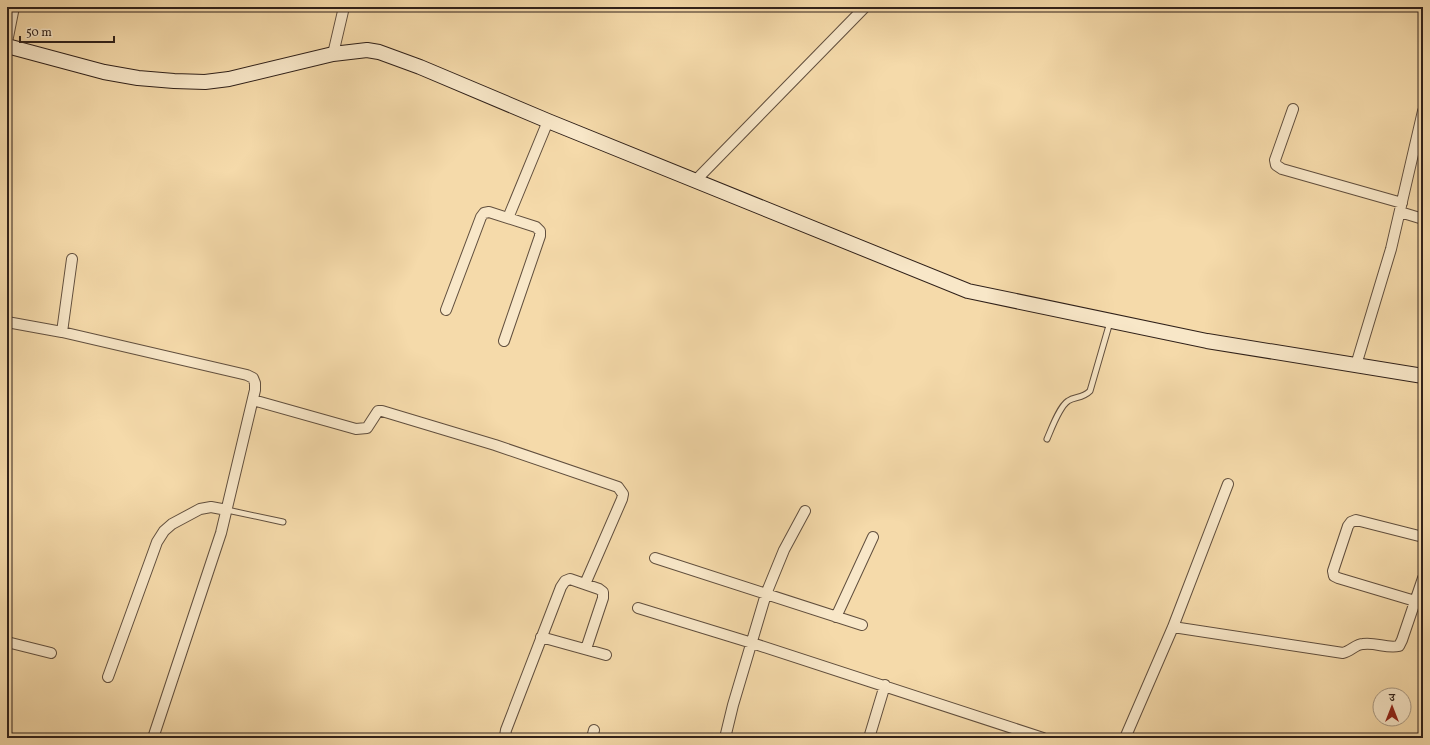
<svg xmlns="http://www.w3.org/2000/svg" width="1430" height="745" font-family="Vollkorn,'Noto Serif Devanagari',serif">
  <style>
    .lines { fill: none; stroke-linecap: round; stroke-linejoin: round }
    .lane-casing { stroke: #614f3e; stroke-width: 7 }
    .street-casing { stroke: #614f3e; stroke-width: 12 }
    .secondary-casing { stroke: #30211a; stroke-width: 16 }
    .lane { stroke: #f8e7c8; stroke-width: 5 }
    .street { stroke: #f8e7c8; stroke-width: 10 }
    .secondary { stroke: #f8e7c8; stroke-width: 14 }
  </style>
  <rect width="100%" height="100%" fill="#f5daaa"/>
  <filter id="stains"><feTurbulence type="fractalNoise" baseFrequency=".005" numOctaves="4"/><feColorMatrix values="0 0 0 0 .2 0 0 0 0 .09 0 0 0 0 .02 0 0 0 .5 -.17"/></filter>
  <radialGradient id="worn" r=".72"><stop offset=".6" stop-color="#630" stop-opacity="0"/><stop offset="1" stop-color="#630" stop-opacity=".3"/></radialGradient>
  <g class="lines">
    <defs>
      <path id="lane" d="M1047,439c4,-9 12,-32 21,-38 7,-5 14,-2 22,-10l20,-69
        M227,510l56,12"/>
      <path id="street" d="M7,42l7,-35
        M333,54l11,-47
        M1293,109l-18,51 1,5 6,4 120,34
        M696,180l169,-173
        M1400,212l23,7
        M508,218l40,-97
        M446,310l35,-93 3,-4 5,-1 47,15 4,4v5l-36,105
        M7,322l55,10 185,43 6,3 2,5v7l-34,143 -68,205
        M62,332l10,-73
        M1356,365l35,-116 32,-138
        M253,400l103,29 11,-1 11,-17h4l113,34 123,42 5,7 -1,5 -37,85
        M655,558l207,67
        M1415,601l-77,-23 -4,-2 -1,-5 15,-45 3,-4 5,-2 67,17
        M638,608l114,35 291,95
        M836,617l37,-80
        M1173,627l170,26c8,-2 13,-9 20,-9 13,-2 24,5 36,2l3,-6 21,-62
        M541,637l65,18
        M7,642l44,11
        M108,677l49,-135 7,-11 8,-7 28,-15 11,-2 16,3
        M506,738l-1,-2 1,-6 55,-143 4,-6 5,-2 29,10 4,3v6l-17,51
        M592,738l2,-8
        M725,738l8,-33 33,-111 18,-44 21,-39
        M869,738l16,-53
        M1125,738l48,-111 55,-143"/>
      <path id="secondary" d="M7,46l97,26 34,6 36,3 31,1 24,-3 104,-25 34,-4 12,2 41,15 128,54 420,170 239,50 216,35"/>
    </defs>
    <use href="#lane" class="lane-casing"/>
    <use href="#street" class="street-casing"/>
    <use href="#secondary" class="secondary-casing"/>
    <use href="#lane" class="lane"/>
    <use href="#street" class="street"/>
    <use href="#secondary" class="secondary"/>
  </g>
  <rect width="1430" height="745" fill="none" stroke="#f5daaa" stroke-width="24"/>
  <rect x="8" y="8" width="1414" height="729" fill="none" stroke="#30211a" stroke-width="2"/>
  <rect x="12" y="12" width="1406" height="721" fill="none" stroke="#30211a"/>
  <g transform="translate(1392 707)"><circle r="19" fill="#f8e7c8" stroke="#a89882"/>
  <path d="M0-3L7 15L0 10L-7 15Z" fill="#8f2418"/>
  <text y="-6" font-size="11" font-weight="bold" text-anchor="middle" fill="#30211a">उ</text>
  </g>
  <path d="M20 36v6h94v-6" fill="none" stroke="#30211a" stroke-width="2"/>
  <text x="26" y="36" font-size="12" fill="#30211a" stroke="#f8e7c8" stroke-width="3" paint-order="stroke">50 m</text>
  <rect width="100%" height="100%" filter="url(#stains)"/>
  <rect width="100%" height="100%" fill="url(#worn)"/>
</svg>
